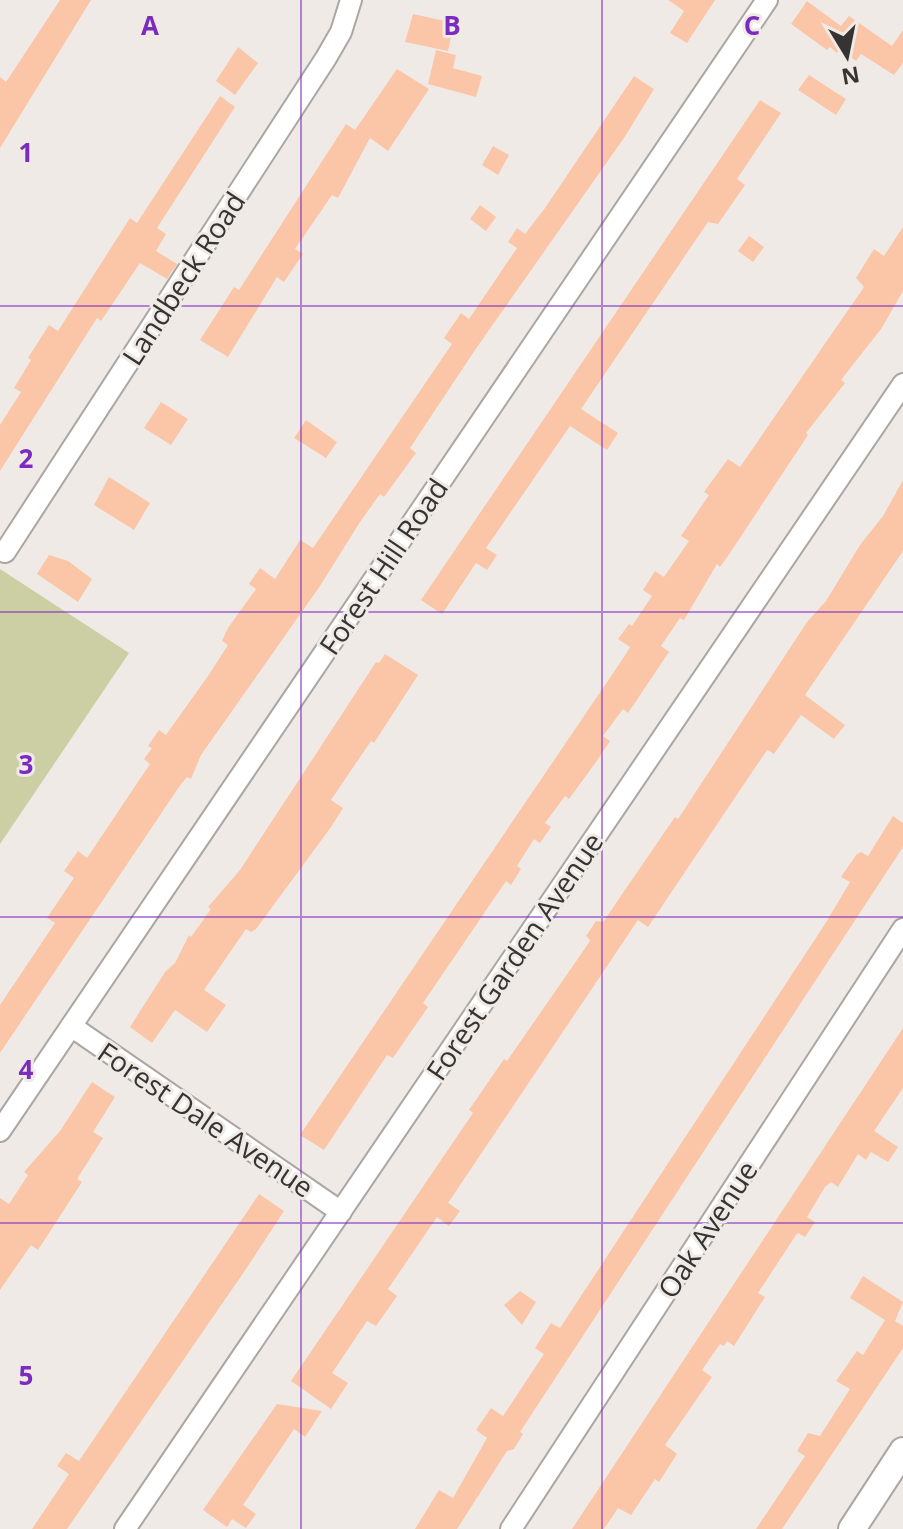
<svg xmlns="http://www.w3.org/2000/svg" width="903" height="1529" font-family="'Open Sans',sans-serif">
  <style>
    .green { fill: #cccfa3 }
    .building { fill: #fac6a7 }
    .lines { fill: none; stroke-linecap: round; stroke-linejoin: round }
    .minor-casing { stroke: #aca6a3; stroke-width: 24 }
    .major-casing { stroke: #aca6a3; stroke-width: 30 }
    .minor { stroke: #fff; stroke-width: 20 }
    .major { stroke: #fff; stroke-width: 26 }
    .grid { fill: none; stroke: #7b2cbf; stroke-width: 2; stroke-opacity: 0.55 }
    .labels { text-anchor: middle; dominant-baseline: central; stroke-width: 6; stroke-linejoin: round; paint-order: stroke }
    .street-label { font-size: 28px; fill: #363432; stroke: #f0eae6 }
    .grid-label { font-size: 26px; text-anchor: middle; font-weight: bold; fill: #7b2cbf; stroke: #f0eae6; stroke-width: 6; stroke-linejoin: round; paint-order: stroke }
  </style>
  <rect width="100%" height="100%" fill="#f0eae6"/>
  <path class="green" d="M0,569l129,84 -129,191z"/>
  <path class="building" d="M60,0h31l-91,148v-71l6,5z
    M668,0h47l-28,43 -17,-10 14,-22z
    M807,1l34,25 8,-10 43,30 11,-16v33l-9,12 -33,-21 -5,7 -16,-12 -3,4 -7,-6 -3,3 -36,-26z
    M413,14l41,9 -6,28 -43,-9z
    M238,47l20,16 -23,32 -19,-14z
    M436,50l20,5 -3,13 29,8 -6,21 -48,-13z
    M397,69l32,20 -41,62 -18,-13 -32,60 -6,-3 -37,54 8,5 -19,28 -7,-5 -49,80 -28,-17 34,-53 5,3 107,-166 9,6z
    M809,75l37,24 -10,16 -38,-25z
    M634,76l20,13 -28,46 -151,215 -65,98 6,5 -32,44 -4,-3 -20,28 -40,64 -119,169 -10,24 -4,-2 -6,7 -181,269v-48l55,-82 -8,-5 27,-40 -10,-7 14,-20 9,7 63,-94 -6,-5 8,-11 -4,-2 11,-16 7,5 44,-62 18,-28 -6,-4 6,-13 28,-39 -7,-5 11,-16 15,11 25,-39 13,8 139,-204 -8,-6 17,-25 8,6 48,-71 -9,-6 9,-14 8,6 20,-26z
    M220,96l15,11 -78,121 9,6 -10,17 21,13 -10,15 -27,-16 -39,58 -4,-3 -97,153v-46l21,-33 -7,-4 17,-28 -3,-2 21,-33 9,6 72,-113 7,5z
    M760,100l21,13 -44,66 8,6 -27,39 -10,-2 -127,187 37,24 -11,17 -37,-24 -84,122 11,7 -10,15 -11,-7 -34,51 -21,-14z
    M493,146l16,9 -11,20 -16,-10z
    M480,205l16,12 -10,14 -16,-12z
    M903,227v64l-22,38 -40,51 4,3 -39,50 2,2 -78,118 -10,14 -3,-3 -33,56 -4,-2 -19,28 8,6 -41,61 -5,-4 -20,27 7,5 -14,21 -27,37 -4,-3 -20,27 6,4 -11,16 -6,-4 -17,27 4,3 -10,16 -5,-4 -83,122 5,4 -35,51 -6,-3 -63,95 -24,-15 326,-481 4,-7 -12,-8 11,-15 3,2 20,-30 -9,-6 12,-19 9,6 25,-36 -8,-5 28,-41 -5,-3 24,-33 12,8 124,-180 -8,-9 18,-29 10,7z
    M749,236l15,11 -11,15 -15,-11z
    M161,402l27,17 -17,26 -27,-17z
    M306,420l31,22 -11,16 -32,-20z
    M109,477l41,26 -16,27 -40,-25z
    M903,480v71l-98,144 40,30 -11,14 -33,-24 -27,39 -7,-4 -119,177 -10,-7 -190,283 12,8 -11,15 -12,-9 -49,72 9,7 -21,30 -9,-5 -35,52 16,10 -17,26 -40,-28 182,-268 -4,-3 35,-51 3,2 81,-117 2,-4 -4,-4 10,-15 7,1 72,-105 3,2 129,-197 19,-21 34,-56 23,-29z
    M49,555l19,6 24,18 -14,23 -41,-28z
    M385,654l33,21 -44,68 -3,-2 -40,59 12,8 -12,19 -75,102 -5,3 -5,-3 -42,61 22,15 -19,27 -32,-22 -23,33 -22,-16 35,-55 10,-9 14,-28 2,2 20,-28 -3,-2 32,-37 136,-208 3,1z
    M893,816l10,7v24l-383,585 3,2 -9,15 -7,2 -50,78h-42l24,-39 14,8 34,-60 -11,-8 15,-22 12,8 41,-62 -9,-6 16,-25 9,5 265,-404 25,-42 -9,-5 15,-22 5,-3 7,4z
    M903,1028v60l-29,43 24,16 -10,15 -17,-10 -5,8 -8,-6 -20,33 -7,-5 -6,5 -18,30 8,5 -10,15 -7,-4 -2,2 -38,58 7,4 -31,49 -7,-5 -3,5 -4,-2 -18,26 10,7 -47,68 12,9 -18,28 -4,-3 -24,36 -13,-7 -14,21h-32z
    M92,1082l23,15 -22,35 10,6 -26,41 5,3 -44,68 -7,-5 -31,45v-92l9,6 19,-29 -4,-3 36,-41z
    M259,1194l25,17 -38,58 -179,260h-35l37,-55 -12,-8 9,-13 13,8z
    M863,1276l40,26 -8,19 8,5v22l-121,181h-26l49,-73 -8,-5 11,-18 12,3 30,-47 -14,-8 21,-30 6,4 22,-35 -35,-22z
    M520,1291l16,11 -14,23 -18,-20z
    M277,1404l45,7 -17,26 -11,-8 -51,76 13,9 -10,14 -14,-9 -5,8 -24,-17z"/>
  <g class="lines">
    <defs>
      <path id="minor" d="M5,552l321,-494 15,-26 10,-32
        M71,1026l270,186
        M0,1131l767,-1131
        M125,1529l778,-1145
        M511,1529l392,-600"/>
      <path id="major" d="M852,1529l51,-78"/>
    </defs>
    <use href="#minor" class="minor-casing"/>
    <use href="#major" class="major-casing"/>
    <use href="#minor" class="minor"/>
    <use href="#major" class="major"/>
  </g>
  <path class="grid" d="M301,0v1529M602,0v1529M0,306h903M0,612h903M0,917h903M0,1223h903"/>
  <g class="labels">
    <g class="street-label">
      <text transform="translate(183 278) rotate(-57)">Landbeck Road</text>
      <text transform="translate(383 566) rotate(-56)">Forest Hill Road</text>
      <text transform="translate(514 956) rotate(-56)">Forest Garden Avenue</text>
      <text transform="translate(206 1119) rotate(34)">Forest Dale Avenue</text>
      <text transform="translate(707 1229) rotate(-57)">Oak Avenue</text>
    </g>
  </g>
  <g class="grid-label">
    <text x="150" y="35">A</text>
    <text x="452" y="35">B</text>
    <text x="752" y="35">C</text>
    <text x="26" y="162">1</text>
    <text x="26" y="468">2</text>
    <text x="26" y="774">3</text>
    <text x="26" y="1079">4</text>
    <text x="26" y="1385">5</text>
  </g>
  <g transform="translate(847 56) rotate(170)" stroke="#f0eae6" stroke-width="6" paint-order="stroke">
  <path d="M0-6L14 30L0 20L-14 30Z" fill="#363432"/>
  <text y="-12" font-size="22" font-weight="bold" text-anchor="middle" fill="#363432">N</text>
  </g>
</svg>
